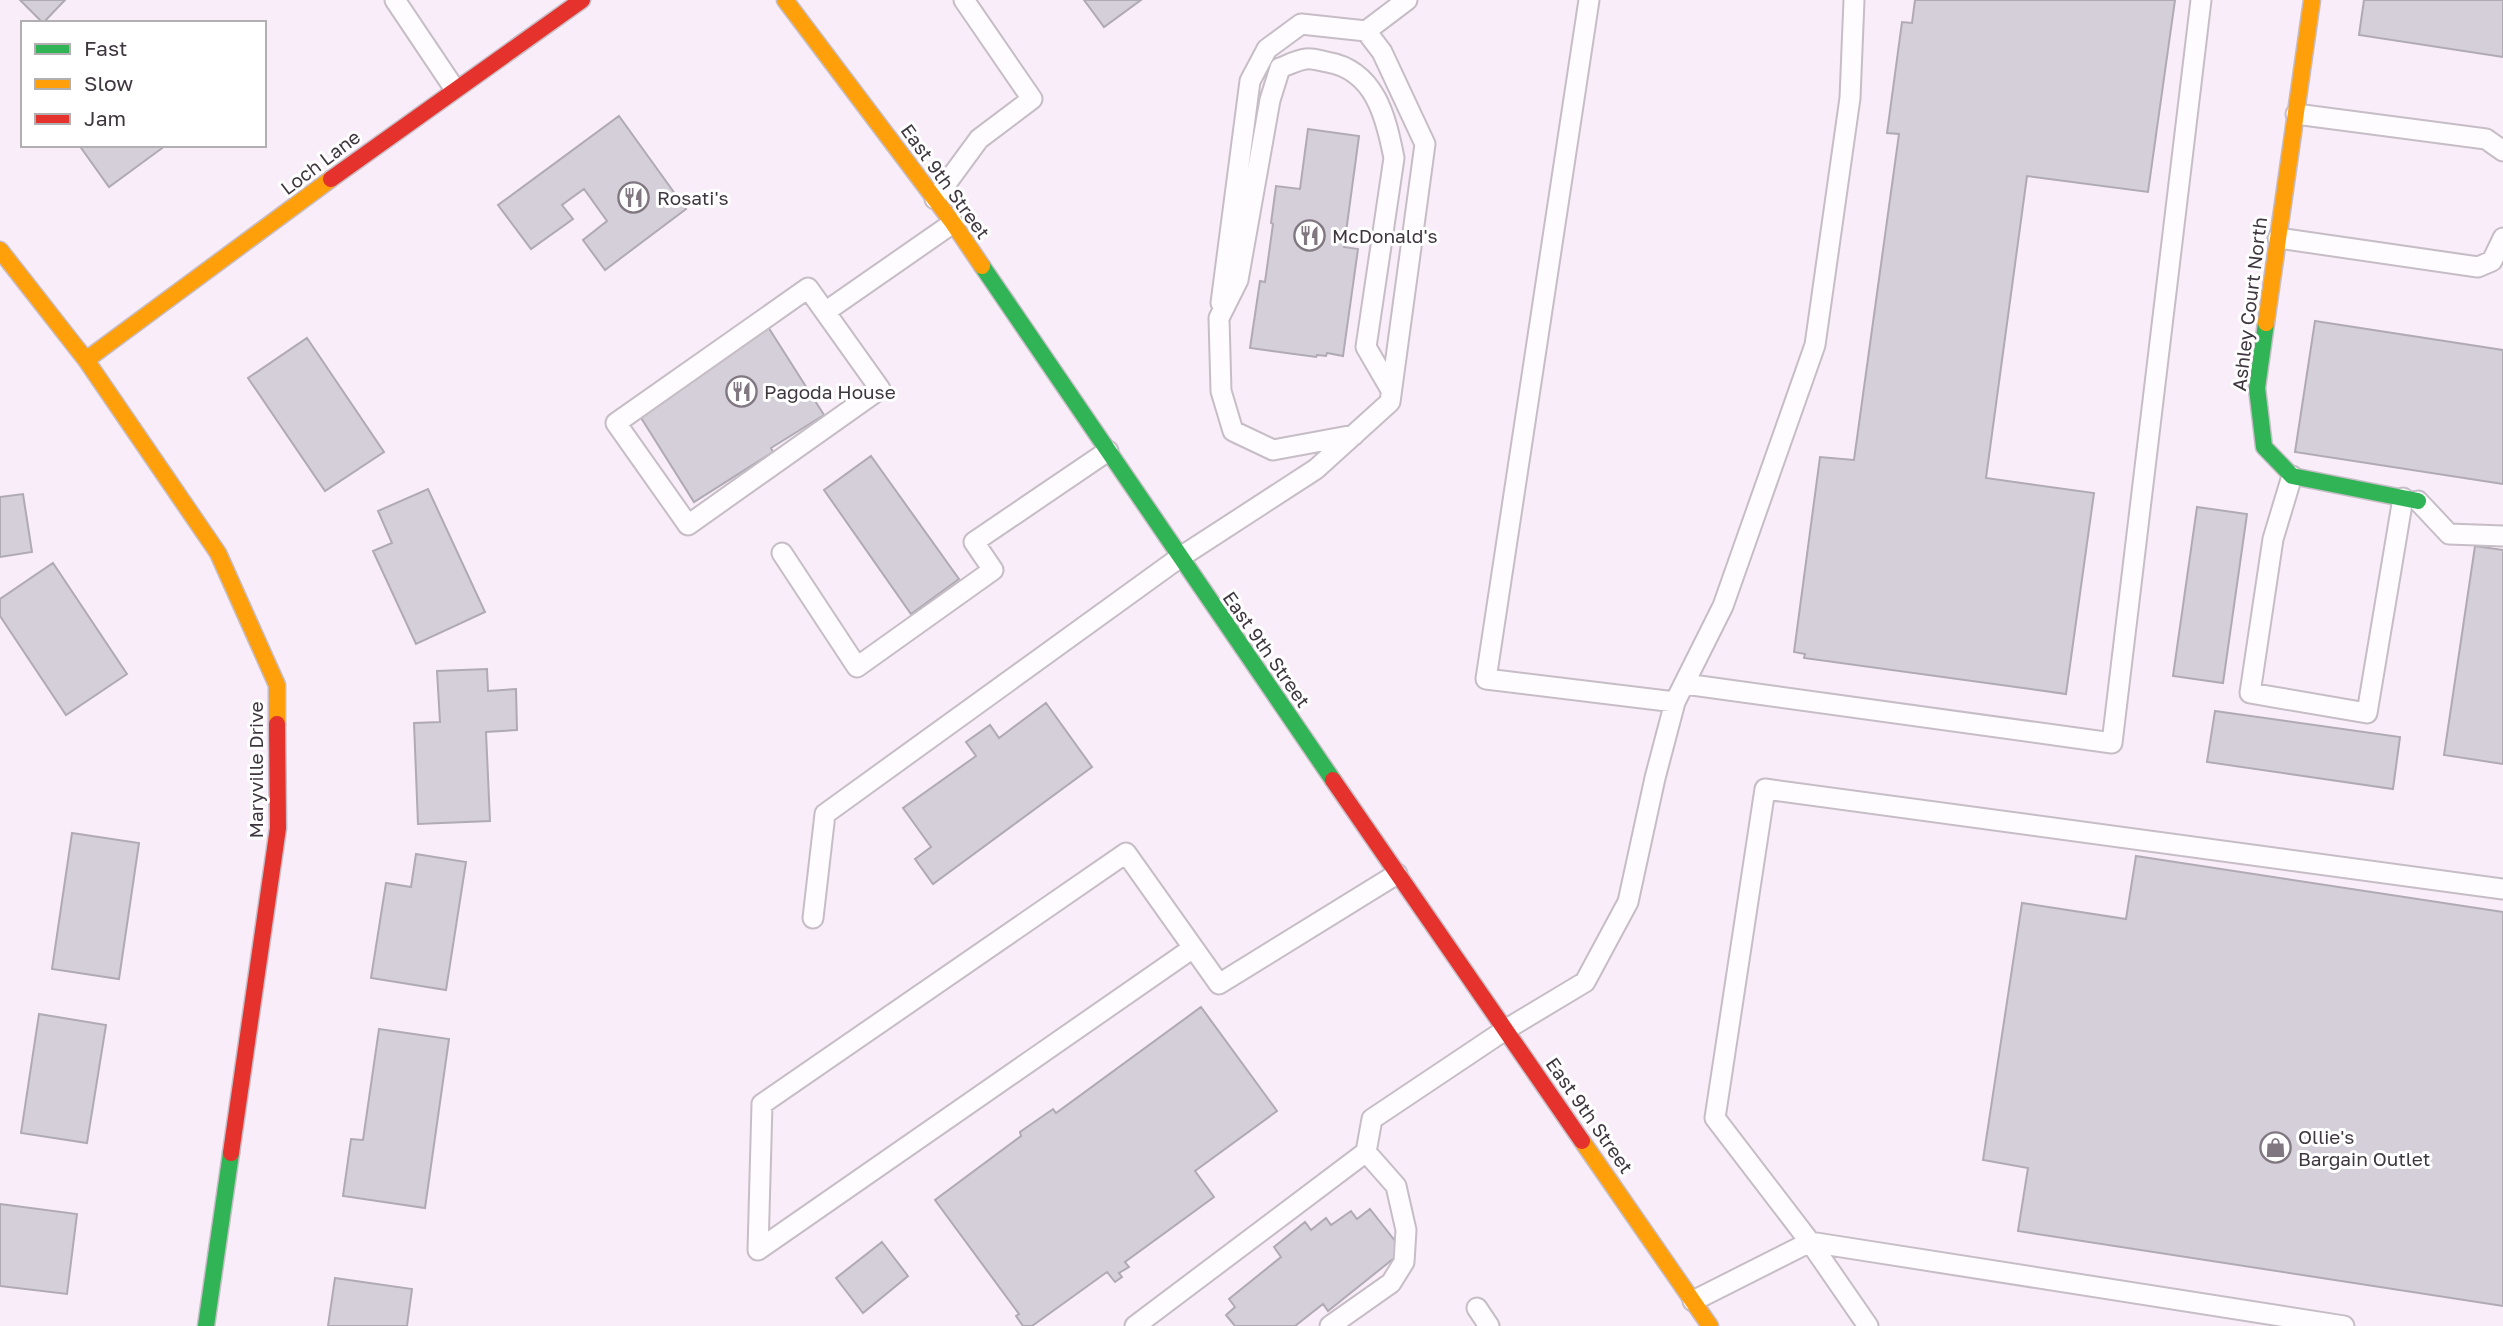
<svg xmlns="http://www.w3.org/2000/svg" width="2503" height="1326" font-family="'Golos Text',sans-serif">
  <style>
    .building { fill: #d4cfd9; stroke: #b0aab4; stroke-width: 2 }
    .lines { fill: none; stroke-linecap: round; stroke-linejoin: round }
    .lane-casing { stroke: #c6bdc6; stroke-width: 23 }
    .fast-casing { stroke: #c6bdc6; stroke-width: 19 }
    .slow-casing { stroke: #c6bdc6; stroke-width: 19 }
    .jam-casing { stroke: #c6bdc6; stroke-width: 19 }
    .lane { stroke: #fefcfe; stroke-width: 19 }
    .fast { stroke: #30b455; stroke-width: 16 }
    .slow { stroke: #ff9f0a; stroke-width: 16 }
    .jam { stroke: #e5322d; stroke-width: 16 }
    .labels { text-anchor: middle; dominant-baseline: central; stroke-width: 6; stroke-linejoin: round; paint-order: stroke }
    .street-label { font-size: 19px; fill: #3f373f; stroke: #fff }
    .poi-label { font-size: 19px; fill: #3f373f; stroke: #fff; text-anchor: start }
  </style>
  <rect width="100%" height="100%" fill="#f8edf8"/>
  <path class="building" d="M20,0h45l-22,23z
    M1084,0h57l-37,27z
    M1915,0h260l-27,192 -121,-16 -41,302 108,15 -28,201 -262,-36 1,-4 -11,-2 26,-195 34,3 45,-326 -12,-1 15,-111 10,1z
    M2364,0h139v57l-144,-22z
    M619,116l67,93 -81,61 -22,-30 24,-19 -23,-32 -22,16 11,14 -42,30 -33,-44z
    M1308,129l51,7 -15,111 14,2 -15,107 -16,-3 -1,3 -9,-1 -1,2 -66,-9 10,-67 5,1 8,-58 -2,-1 5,-37 24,3z
    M79,145h85l1,1 -56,41z
    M763,319l61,96 -53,33 2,4 -79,50 -56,-89z
    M2315,321l188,29v134l-208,-32z
    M307,338l77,114 -59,39 -77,-113z
    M871,456l88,123 -48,35 -87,-124z
    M428,489l57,123 -69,32 -43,-93 19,-8 -14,-32z
    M23,494l9,58 -32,5v-60z
    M2197,507l50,7 -24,169 -50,-7z
    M2475,546l28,4v214l-59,-9z
    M53,563l74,111 -61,41 -66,-99v-17z
    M487,669l1,22 28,-2 1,41 -31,2 4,89 -72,3 -4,-101 26,-1 -3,-51z
    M1046,703l46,64 -159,117 -18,-25 16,-12 -28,-39 73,-52 -10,-14 24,-17 9,13z
    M2215,711l185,26 -7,52 -186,-27z
    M72,833l67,10 -20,136 -67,-10z
    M416,854l50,8 -20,128 -75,-12 15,-95 25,4z
    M2136,856l367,56v394l-485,-75 10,-63 -45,-8 39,-257 104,16z
    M1201,1007l76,104 -82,60 19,26 -89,65 4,5 -10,6 3,4 -7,5 -8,-10 -75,54h-9l-7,-10 3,-2 -84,-114 86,-64 -1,-4 33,-23 3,4z
    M39,1014l67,11 -19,118 -66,-10z
    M379,1029l70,10 -24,169 -82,-12 8,-57 12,1z
    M0,1204l77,10 -10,80 -67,-8z
    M1370,1209l33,42 -75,60 -5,-7 -28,22h-60l-9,-11 9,-8 -6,-8 52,-42 -7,-10 31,-25 6,8 15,-12 5,7 20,-14 6,8z
    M882,1242l26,34 -45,37 -27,-35z
    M335,1278l77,11 -5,37h-79z"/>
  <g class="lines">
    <defs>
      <path id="lane" d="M395,0l59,88
        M1589,0l-103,679 189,23
        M2296,114l190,25 17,12
        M935,199l44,-60 53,-40 -68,-99
        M2278,238l200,29 14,-6 11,-23
        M808,288l72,101 -192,136 -72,-102z
        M1221,303l29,-222 17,-32 34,-25 65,7 41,-31
        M825,312l128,-89
        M1354,435l-81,15 -40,-19 -12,-40 -2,-73 19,-38 32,-180 10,-32c8,-3 17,-8 26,-9 6,-1 15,2 21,3 48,8 59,55 67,96l-28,189 25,43
        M2292,476l-19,63 -23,154 117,20 36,-215
        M2418,501l31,33 54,2
        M782,553l75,114 136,-97 -19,-28 134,-91
        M1685,684l427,59 89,-743
        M813,918l12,-104 354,-256 137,-89 74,-67 35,-258 -43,-92 -16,-21
        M758,1250l4,-146 364,-251 93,131 178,-110
        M758,1250l435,-302
        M1693,1301l117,-59 58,84
        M1477,1308l12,18
        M1135,1326l231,-174 6,-33 133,-89 80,-48 43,-80 27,-124 20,-76 48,-96 92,-261 35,-247 4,-98
        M1330,1326l61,-43 13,-21 2,-32 -10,-44 -30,-34
        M2344,1326l-534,-84 -95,-124 50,-329 738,100"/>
      <path id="fast" d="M982,266l351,514
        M2266,323l-9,65 7,59 28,29 126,25
        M206,1326l25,-173"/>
      <path id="slow" d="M785,0l168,223 29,43
        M0,250l86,110 132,193 59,132v39
        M2266,323l46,-323
        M86,360l245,-181
        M1582,1141l128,185"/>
      <path id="jam" d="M331,179l251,-179
        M1333,780l249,361
        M231,1153l47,-325 -1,-104"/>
    </defs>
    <use href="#lane" class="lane-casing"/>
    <use href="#fast" class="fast-casing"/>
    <use href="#slow" class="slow-casing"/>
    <use href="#jam" class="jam-casing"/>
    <use href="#lane" class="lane"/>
    <use href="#fast" class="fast"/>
    <use href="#slow" class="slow"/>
    <use href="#jam" class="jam"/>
  </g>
  <defs>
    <symbol id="restaurant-ring" viewBox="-11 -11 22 22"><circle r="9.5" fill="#fff" stroke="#807780" stroke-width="1.5"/><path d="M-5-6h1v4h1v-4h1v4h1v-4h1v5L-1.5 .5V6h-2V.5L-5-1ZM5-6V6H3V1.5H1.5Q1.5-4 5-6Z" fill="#807780"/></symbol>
    <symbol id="shop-ring" viewBox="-11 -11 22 22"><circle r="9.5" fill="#fff" stroke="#807780" stroke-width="1.5"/><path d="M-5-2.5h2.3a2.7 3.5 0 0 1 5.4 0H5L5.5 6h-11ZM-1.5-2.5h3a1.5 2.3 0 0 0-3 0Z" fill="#807780"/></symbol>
  </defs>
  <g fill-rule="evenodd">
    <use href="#restaurant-ring" x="616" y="180" width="35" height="35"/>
    <use href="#restaurant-ring" x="1292" y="218" width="35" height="35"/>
    <use href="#restaurant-ring" x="724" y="374" width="35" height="35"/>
    <use href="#shop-ring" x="2258" y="1130" width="35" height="35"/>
  </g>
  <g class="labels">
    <g class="street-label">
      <text transform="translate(320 162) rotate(-37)">Loch Lane</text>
      <text transform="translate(946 181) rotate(54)">East 9th Street</text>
      <text transform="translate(2249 304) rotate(-83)">Ashley Court North</text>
      <text transform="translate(1267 649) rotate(55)">East 9th Street</text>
      <text transform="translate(255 770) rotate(-90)">Maryville Drive</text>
      <text transform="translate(1590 1115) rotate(55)">East 9th Street</text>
    </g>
    <g class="poi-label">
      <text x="657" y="197">Rosati's</text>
      <text x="1332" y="235">McDonald's</text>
      <text x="764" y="391">Pagoda House</text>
      <text x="2298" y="1136">Ollie's<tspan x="2298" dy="22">Bargain Outlet</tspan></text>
    </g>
  </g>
  <rect x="21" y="21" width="245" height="126" fill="#ffffff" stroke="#b2afb2" stroke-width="2"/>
  <rect x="35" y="44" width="35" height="10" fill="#30b455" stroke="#b2afb2" stroke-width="2"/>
  <text x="84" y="56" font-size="21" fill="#3f373f">Fast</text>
  <rect x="35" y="79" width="35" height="10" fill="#ff9f0a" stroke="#b2afb2" stroke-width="2"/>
  <text x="84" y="91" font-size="21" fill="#3f373f">Slow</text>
  <rect x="35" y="114" width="35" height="10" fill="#e5322d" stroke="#b2afb2" stroke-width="2"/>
  <text x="84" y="126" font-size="21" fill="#3f373f">Jam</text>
</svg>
